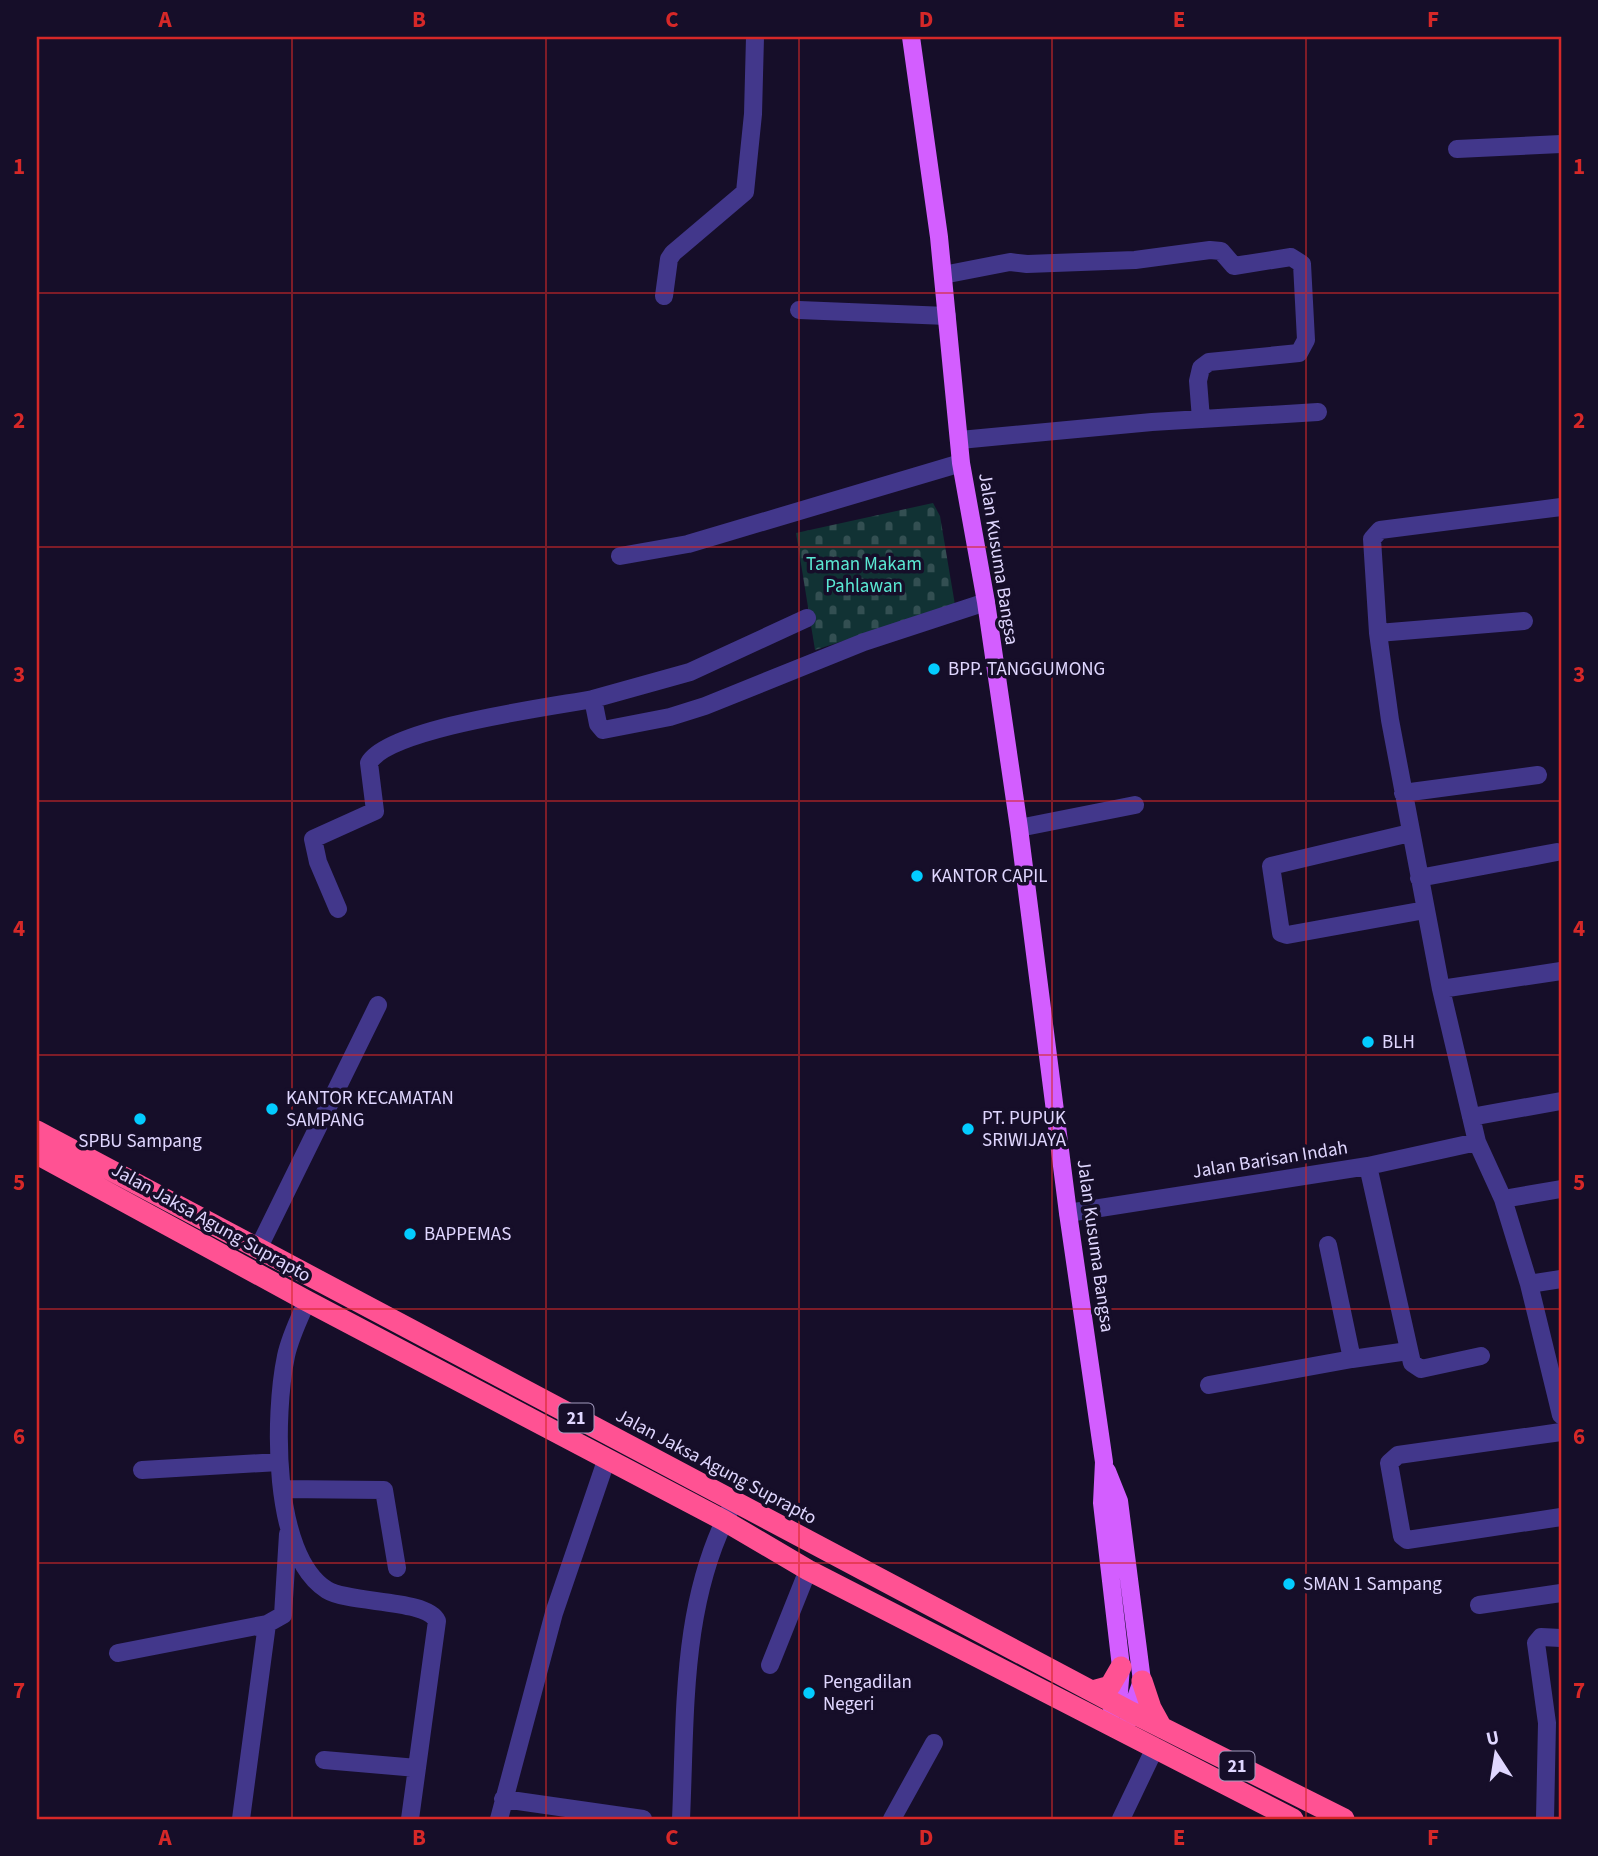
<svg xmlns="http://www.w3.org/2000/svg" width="1598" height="1856" font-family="'Source Sans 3',sans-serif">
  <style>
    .cemetery { fill: url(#cemetery-stones) }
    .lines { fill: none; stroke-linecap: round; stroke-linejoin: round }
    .minor { stroke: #42378b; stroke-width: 18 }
    .major { stroke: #d35eff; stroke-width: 18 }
    .highway { stroke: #ff5293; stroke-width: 21 }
    .grid { fill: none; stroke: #d62828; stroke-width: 2; stroke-opacity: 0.55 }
    .poi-dot { fill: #03ccff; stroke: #160e29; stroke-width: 2.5 }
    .labels { text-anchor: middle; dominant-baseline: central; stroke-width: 7; stroke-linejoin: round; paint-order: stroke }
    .shield { fill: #160e29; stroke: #a39bbf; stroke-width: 2 }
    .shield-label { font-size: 18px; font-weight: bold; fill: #e0d7ff }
    .street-label { font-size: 19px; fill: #e0d7ff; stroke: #160e29 }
    .park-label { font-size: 19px; fill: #5ae8d3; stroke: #160e29 }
    .poi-label { font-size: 19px; fill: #e0d7ff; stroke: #160e29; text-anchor: start }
    .neatline { fill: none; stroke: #d62828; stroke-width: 2.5 }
    .grid-label { font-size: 23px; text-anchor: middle; font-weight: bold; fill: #d62828 }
  </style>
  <defs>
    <pattern id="cemetery-stones" width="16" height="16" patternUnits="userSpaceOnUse" patternTransform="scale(1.75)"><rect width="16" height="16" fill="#113234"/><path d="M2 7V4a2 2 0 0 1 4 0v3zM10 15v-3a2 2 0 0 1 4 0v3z" fill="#334f52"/></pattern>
  </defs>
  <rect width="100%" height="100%" fill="#160e29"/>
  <path class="cemetery" d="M933,503l7,13 15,89 -140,45 -19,-117z"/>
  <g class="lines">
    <path class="minor" d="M1457,149l104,-5
      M943,275l67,-13 17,2 108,-4 75,-10 11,1 13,15 57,-9 11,7 4,76 -7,13 -90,9 -8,6 -3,13 3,38
      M664,296l5,-37 4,-6 72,-61 8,-78 2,-77
      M799,310l148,6
      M960,440l192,-18 166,-10
      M1561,507l-181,23 -8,9 6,94 12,87 51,269 36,153 26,57 26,85 32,131
      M620,556l68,-12 273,-81
      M1378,633l146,-12
      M593,699l97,-27 117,-54
      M1403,793l135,-18
      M1019,828l116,-23
      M1410,833l-139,33 10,67 6,2 138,-25
      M1419,878l138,-26
      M338,909l-20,-47 -5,-23 62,-28 -6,-48c19,-35 181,-56 224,-64l5,25 5,6 67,-13 35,-11 159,-64 122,-40
      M1441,989l120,-18
      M1471,1117l90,-16
      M1368,1166l44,197 9,6 60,-13
      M1503,1199l58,-10
      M1068,1213l300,-47 109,-24
      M1328,1245l24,114 56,-8
      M259,1247l119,-242
      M1529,1284l32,-5
      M307,1301c-8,18 -17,36 -21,55 -12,57 -15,199 41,234 23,14 100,9 110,31l-27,198
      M1209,1385l143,-26
      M1561,1432l-163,23 -9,8 13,73 5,4 154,-23
      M142,1470l137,-8
      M282,1489l102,1 13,78
      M1479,1605l82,-12
      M118,1653l149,-29 16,-9 5,-81
      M770,1665l38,-95
      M324,1760l93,8
      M503,1799l140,20
      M241,1819l26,-195
      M499,1819l55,-206 53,-155
      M681,1819c5,-107 -1,-220 53,-317
      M892,1819l42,-76
      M1121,1819l33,-69
      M1545,1819l2,-96 -11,-80 5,-6 20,1"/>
    <path class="major" d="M911,37l28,200 22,226 25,139 33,226 49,385 36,249 -2,41 19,164 -2,25 -8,22
      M1107,1471l12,30 23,180 -15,42"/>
    <path class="highway" d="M37,1131l1094,581 213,107
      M37,1154l270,147 416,219 85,50 485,249
      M1142,1681l9,27 11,20
      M1092,1691l18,-5 11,-19"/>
  </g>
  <path class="grid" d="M292,37v1782M546,37v1782M799,37v1782M1052,37v1782M1306,37v1782M37,293h1524M37,547h1524M37,801h1524M37,1055h1524M37,1309h1524M37,1563h1524"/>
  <g class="poi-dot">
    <circle cx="934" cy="669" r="7"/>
    <circle cx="917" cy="876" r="7"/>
    <circle cx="1368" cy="1042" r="7"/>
    <circle cx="272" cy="1109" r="7"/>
    <circle cx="140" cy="1119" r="7"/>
    <circle cx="968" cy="1129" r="7"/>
    <circle cx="410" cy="1234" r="7"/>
    <circle cx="1289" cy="1584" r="7"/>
    <circle cx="809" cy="1693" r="7"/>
  </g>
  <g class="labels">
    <g class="shield">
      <rect x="558.5" y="1403.5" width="35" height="29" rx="5"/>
      <rect x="1219.5" y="1751.5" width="35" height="29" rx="5"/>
    </g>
    <g class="shield-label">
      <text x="576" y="1418">21</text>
      <text x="1237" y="1766">21</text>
    </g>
    <g class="street-label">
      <text transform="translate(998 559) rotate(81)">Jalan Kusuma Bangsa</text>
      <text transform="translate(1270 1160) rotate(-9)">Jalan Barisan Indah</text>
      <text transform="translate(211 1223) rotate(29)">Jalan Jaksa Agung Suprapto</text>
      <text transform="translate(1095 1246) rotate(82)">Jalan Kusuma Bangsa</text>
      <text transform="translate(716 1467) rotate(28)">Jalan Jaksa Agung Suprapto</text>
    </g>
    <g class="park-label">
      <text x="864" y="564">Taman Makam<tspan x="864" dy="22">Pahlawan</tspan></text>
    </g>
    <g class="poi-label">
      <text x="948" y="669">BPP. TANGGUMONG</text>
      <text x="931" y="876">KANTOR CAPIL</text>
      <text x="1382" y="1042">BLH</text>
      <text x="286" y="1098">KANTOR KECAMATAN<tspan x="286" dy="22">SAMPANG</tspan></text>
      <text x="982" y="1118">PT. PUPUK<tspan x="982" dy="22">SRIWIJAYA</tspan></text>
      <text x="140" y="1141" text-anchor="middle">SPBU Sampang</text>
      <text x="424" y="1234">BAPPEMAS</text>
      <text x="1303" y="1584">SMAN 1 Sampang</text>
      <text x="823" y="1682">Pengadilan<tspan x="823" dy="22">Negeri</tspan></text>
    </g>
  </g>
  <rect width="1598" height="1856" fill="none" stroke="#160e29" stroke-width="77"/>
  <g transform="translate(1496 1754) rotate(348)" stroke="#160e29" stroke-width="5" paint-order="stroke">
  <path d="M0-5L12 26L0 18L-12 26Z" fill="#e0d7ff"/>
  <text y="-10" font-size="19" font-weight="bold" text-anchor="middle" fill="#e0d7ff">U</text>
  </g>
  <rect x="38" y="38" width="1522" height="1780" class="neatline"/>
  <g class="grid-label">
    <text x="165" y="27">A</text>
    <text x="419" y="27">B</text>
    <text x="672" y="27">C</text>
    <text x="926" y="27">D</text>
    <text x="1179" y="27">E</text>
    <text x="1433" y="27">F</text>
    <text x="19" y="174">1</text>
    <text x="1579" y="174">1</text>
    <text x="19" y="428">2</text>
    <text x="1579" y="428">2</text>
    <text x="19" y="682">3</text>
    <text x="1579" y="682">3</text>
    <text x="19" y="936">4</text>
    <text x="1579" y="936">4</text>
    <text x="19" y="1190">5</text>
    <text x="1579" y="1190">5</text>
    <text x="19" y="1444">6</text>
    <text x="1579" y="1444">6</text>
    <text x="19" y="1698">7</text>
    <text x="1579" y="1698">7</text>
    <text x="165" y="1845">A</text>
    <text x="419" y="1845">B</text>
    <text x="672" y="1845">C</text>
    <text x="926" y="1845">D</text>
    <text x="1179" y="1845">E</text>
    <text x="1433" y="1845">F</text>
  </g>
</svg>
